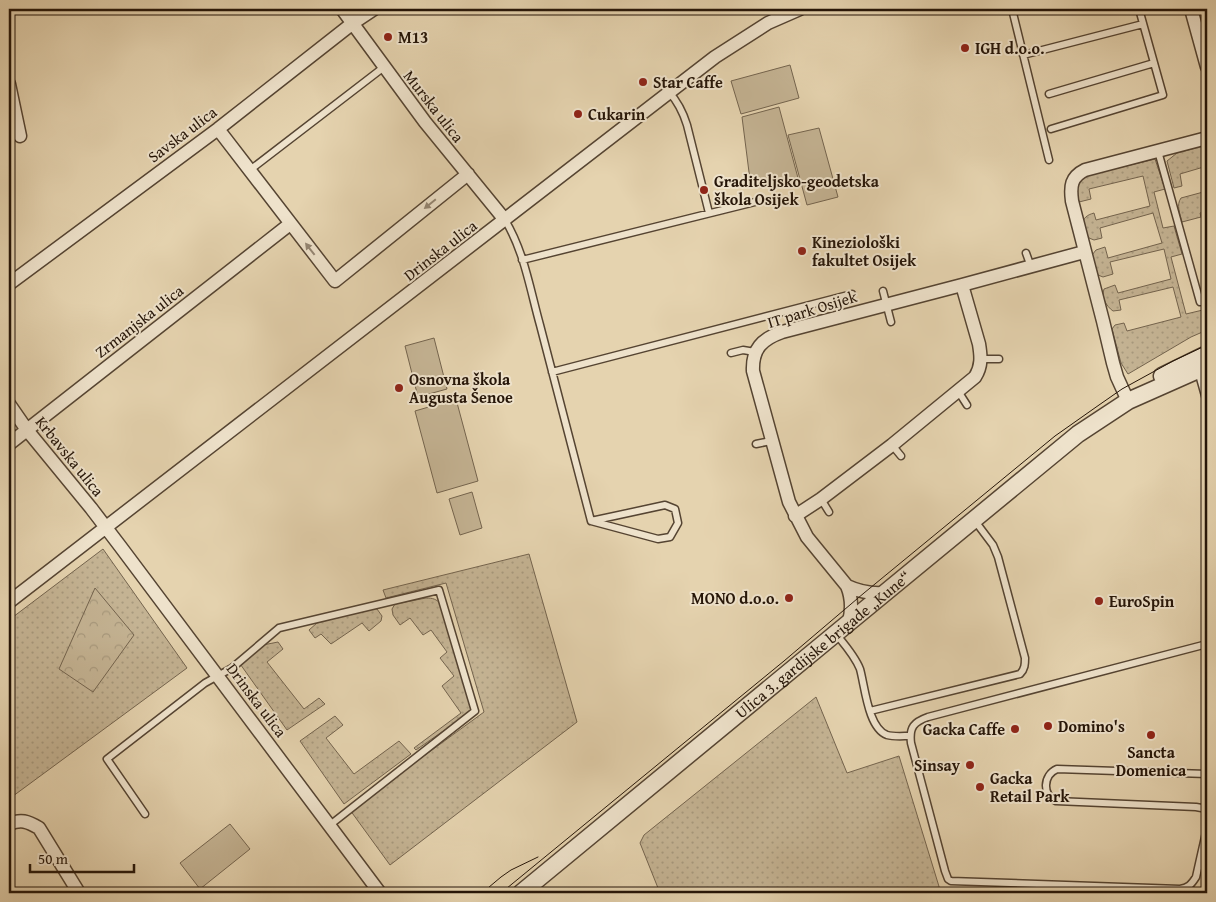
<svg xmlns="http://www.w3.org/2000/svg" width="1216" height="902" font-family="'Gentium Book Plus',serif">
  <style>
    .grass { fill: url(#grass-dots); stroke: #74644e }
    .park { fill: url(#park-crowns); stroke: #74644e }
    .pitch { fill: #c4b393; stroke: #74644e }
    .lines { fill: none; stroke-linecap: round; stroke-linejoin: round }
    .service-casing { stroke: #554432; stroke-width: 9 }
    .minor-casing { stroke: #554432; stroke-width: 15 }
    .tertiary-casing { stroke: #554432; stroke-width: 19 }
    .service { stroke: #eee2cb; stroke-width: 6 }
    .minor { stroke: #eee2cb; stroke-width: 12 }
    .tertiary { stroke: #eee2cb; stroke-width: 16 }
    .tram { stroke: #251508; stroke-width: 1 }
    .oneway { fill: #948673 }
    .poi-dot { fill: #8f2418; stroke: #eee2cb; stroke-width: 2 }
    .labels { text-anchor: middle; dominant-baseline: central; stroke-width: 4; stroke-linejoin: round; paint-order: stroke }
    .poi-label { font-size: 16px; font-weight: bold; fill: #251508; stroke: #eee2cb; text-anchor: start }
    .street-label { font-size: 16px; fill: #251508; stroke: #eee2cb }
  </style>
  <defs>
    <pattern id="grass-dots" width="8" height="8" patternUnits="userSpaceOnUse" patternTransform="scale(1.25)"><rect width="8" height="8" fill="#c4b393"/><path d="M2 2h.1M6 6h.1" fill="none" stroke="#a8997d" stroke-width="1.8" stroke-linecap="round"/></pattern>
    <pattern id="park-crowns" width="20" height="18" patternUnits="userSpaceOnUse" patternTransform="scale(1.25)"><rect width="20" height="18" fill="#c4b393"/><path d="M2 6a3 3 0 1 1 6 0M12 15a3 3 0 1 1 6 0" fill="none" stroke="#a8997d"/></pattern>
  </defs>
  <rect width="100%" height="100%" fill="#e5d3af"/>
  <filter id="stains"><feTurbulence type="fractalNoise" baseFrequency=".004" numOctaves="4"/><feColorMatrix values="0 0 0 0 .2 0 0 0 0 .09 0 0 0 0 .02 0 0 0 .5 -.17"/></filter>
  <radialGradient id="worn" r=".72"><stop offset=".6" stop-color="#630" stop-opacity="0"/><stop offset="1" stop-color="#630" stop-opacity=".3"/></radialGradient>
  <path class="grass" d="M1207,145v21l-27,8 2,12 -8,2 -7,-27 10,-8z
    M1155,159l10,30 -11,3 9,36 11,-2 8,28 -11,3 15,57 21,-5v21l-16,7 -63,37 -7,-11 -9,-34 3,-4 9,-2 3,8 54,-14 -8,-30 -54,13 2,10 -8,1c-7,-5 -12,-14 -9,-22l11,-4 3,8 53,-14 -7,-30 -54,13 3,12 -10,3 -5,-2 -6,-20 4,-5 9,-3 3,11 54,-15 -9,-30 -53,15 2,10 -8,2 -5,-2c-8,-11 -10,-21 5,-25l2,7 54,-14 -7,-30 -54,13 2,10 -12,3c-3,-13 -5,-16 6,-26z
    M1207,191v20l-7,2 1,4 -19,5c-2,-8 -6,-17 -1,-24z
    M103,549l84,119 -178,131v-179z
    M529,554l48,168 -187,143 -40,-55 134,-98 -38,-129 -60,15 -3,-8z
    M426,598c7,0 10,1 15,6l31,107 -56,39 -2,-2 47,-35 -19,-27 12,-10 -14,-18 7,-6 -16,-22 -8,5 -13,-17 -10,7 -7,-10 -1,-6 3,-5z
    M373,608l4,1 5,7 -1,5 -12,10 -7,-8 -31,21 -10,-10 -6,4 -6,-8 8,-7z
    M278,642l5,7 -16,13 37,47 15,-11 6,6 -38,26 -49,-69 25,-16z
    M816,697l31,76 52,-17 42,137h-281l-20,-50 4,-8z
    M335,716l8,9 -17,13 28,36 45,-33 12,13 -67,50 -44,-63z
    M975,890l112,3h-140z"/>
  <path class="park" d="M95,588l39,47 -41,57 -34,-23z"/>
  <path class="pitch" d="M790,65l9,33 -58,16 -10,-33z
    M779,107l19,71 -37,10 -11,-8 -8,-63z
    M819,128l19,69 -31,8 -19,-70z
    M434,338l13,51 -29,8 -13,-51z
    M456,399l22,82 -41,12 -22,-82z
    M472,492l10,36 -22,7 -11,-36z
    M230,824l20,25 -50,40 -20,-26z"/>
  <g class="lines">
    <defs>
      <path id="service" d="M1012,9l37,151
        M1023,55l120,-31
        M669,92c9,10 14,20 18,33l22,88
        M1049,94l105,-31
        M1051,129l112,-34 -24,-86
        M1158,151l42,151
        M250,170l134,-103
        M505,220c19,31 25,69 35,105 17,65 34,130 51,196l74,-16 10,4 3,14 -8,14 -12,2 -67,-18
        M1026,253l5,14
        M522,260l233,-58
        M883,291l8,31
        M731,353l12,-3 12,2
        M981,359h18
        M1198,371l9,32
        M552,372l300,-78
        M958,391l9,14
        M756,444l15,-3
        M892,445l9,11
        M821,499l8,13
        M836,634c9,11 19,22 24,35 5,18 8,59 27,66 7,2 16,1 23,1
        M1207,644l-279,73c-14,5 -19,10 -17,26l34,128 3,8 3,2 229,8c8,-1 11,-4 16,-12l11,-49
        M870,711l150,-37c5,-5 5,-10 5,-16l-27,-101 -5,-12 -18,-24
        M1207,774l-150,-5c-14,6 -15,26 -1,32l140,6 11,2
        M145,814l-38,-55 98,-76 27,-15 47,-40 160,-38 36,121 -145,114"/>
      <path id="minor" d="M342,9l83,113 80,98
        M1191,9l16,58
        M9,84l11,52
        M218,129l117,152 133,-107
        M9,284l209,-155 135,-106 21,-14
        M1128,401l-11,-24 -4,-14 -10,-42 -31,-120c-2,-15 -1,-24 13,-31l122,-32
        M9,404l18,26 64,78 29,38 260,347
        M9,444l281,-220
        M795,516l26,-17 71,-54 83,-68c7,-11 6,-21 4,-33l-17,-59
        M847,586c13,6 23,8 37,7
        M9,602l706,-545 53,-34 32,-14
        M849,622c3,-12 3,-24 -2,-36l-40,-49 -18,-35 -36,-131c-1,-22 9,-32 29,-39l180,-47 122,-33
        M9,824c12,-5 18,-3 30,4l40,65"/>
      <g id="tertiary">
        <path d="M1162,376l45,-22"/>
        <path id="s1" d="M521,893l314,-259 243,-200 50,-33 79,-35"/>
      </g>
    </defs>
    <use href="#service" class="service-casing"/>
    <use href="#minor" class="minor-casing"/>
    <use href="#tertiary" class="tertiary-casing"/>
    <use href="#service" class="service"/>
    <use href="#minor" class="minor"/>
    <use href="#tertiary" class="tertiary"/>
    <path class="tram" d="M482,893l19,-16 10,-7 27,-13
      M501,893l283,-232 80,-68 191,-157 44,-31 23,-16 51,-28 34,-16"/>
  </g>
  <defs><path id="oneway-solid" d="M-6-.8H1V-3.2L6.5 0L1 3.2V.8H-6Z" transform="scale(1.25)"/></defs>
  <g class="oneway">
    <use href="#oneway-solid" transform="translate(430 204) rotate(141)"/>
    <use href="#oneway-solid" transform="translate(310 249) rotate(-128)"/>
  </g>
  <g class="poi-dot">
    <circle cx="388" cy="37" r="5"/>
    <circle cx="965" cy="48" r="5"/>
    <circle cx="643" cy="82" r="5"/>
    <circle cx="578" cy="114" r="5"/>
    <circle cx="704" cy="190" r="5"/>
    <circle cx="802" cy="251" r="5"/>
    <circle cx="399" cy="388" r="5"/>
    <circle cx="789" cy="598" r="5"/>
    <circle cx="1099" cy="601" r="5"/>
    <circle cx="1048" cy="726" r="5"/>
    <circle cx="1015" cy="729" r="5"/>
    <circle cx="1151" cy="735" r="5"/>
    <circle cx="970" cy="765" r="5"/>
    <circle cx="980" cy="787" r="5"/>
  </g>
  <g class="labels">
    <g class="poi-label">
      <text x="398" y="37">M13</text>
      <text x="975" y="48">IGH d.o.o.</text>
      <text x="653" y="82">Star Caffe</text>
      <text x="588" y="114">Cukarin</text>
      <text x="714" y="181">Graditeljsko-geodetska<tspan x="714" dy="18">škola Osijek</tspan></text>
      <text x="812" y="242">Kineziološki<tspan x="812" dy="18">fakultet Osijek</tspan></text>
      <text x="409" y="379">Osnovna škola<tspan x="409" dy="18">Augusta Šenoe</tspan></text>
      <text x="779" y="598" text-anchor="end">MONO d.o.o.</text>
      <text x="1109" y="601">EuroSpin</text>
      <text x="1058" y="726">Domino's</text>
      <text x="1005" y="729" text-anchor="end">Gacka Caffe</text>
      <text x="1151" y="752" text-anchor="middle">Sancta<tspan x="1151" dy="18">Domenica</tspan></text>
      <text x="960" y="765" text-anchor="end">Sinsay</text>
      <text x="990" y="778">Gacka<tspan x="990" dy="18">Retail Park</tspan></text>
    </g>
    <g class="street-label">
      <text transform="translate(434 106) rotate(52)">Murska ulica</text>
      <text transform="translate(182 134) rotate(-37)">Savska ulica</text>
      <text transform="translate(440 250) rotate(-38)">Drinska ulica</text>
      <text transform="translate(812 309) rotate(-17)">IT park Osijek</text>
      <text transform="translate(139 321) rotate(-38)">Zrmanjska ulica</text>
      <text transform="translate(70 456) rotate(51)">Krbavska ulica</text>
      <text stroke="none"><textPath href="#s1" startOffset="391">Ulica 3. gardijske brigade „Kune“</textPath></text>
      <text transform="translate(257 700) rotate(53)">Drinska ulica</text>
    </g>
  </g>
  <rect width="1216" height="902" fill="none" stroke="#e5d3af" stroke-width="30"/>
  <rect x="10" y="10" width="1196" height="882" fill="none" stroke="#251508" stroke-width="2.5"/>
  <rect x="15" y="15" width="1186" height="872" fill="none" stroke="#251508"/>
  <path d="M30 864v8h104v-8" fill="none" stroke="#251508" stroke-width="2.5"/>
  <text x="38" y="864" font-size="15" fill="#251508" stroke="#eee2cb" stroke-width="4" paint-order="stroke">50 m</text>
  <rect width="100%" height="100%" filter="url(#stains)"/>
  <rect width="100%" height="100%" fill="url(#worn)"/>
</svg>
